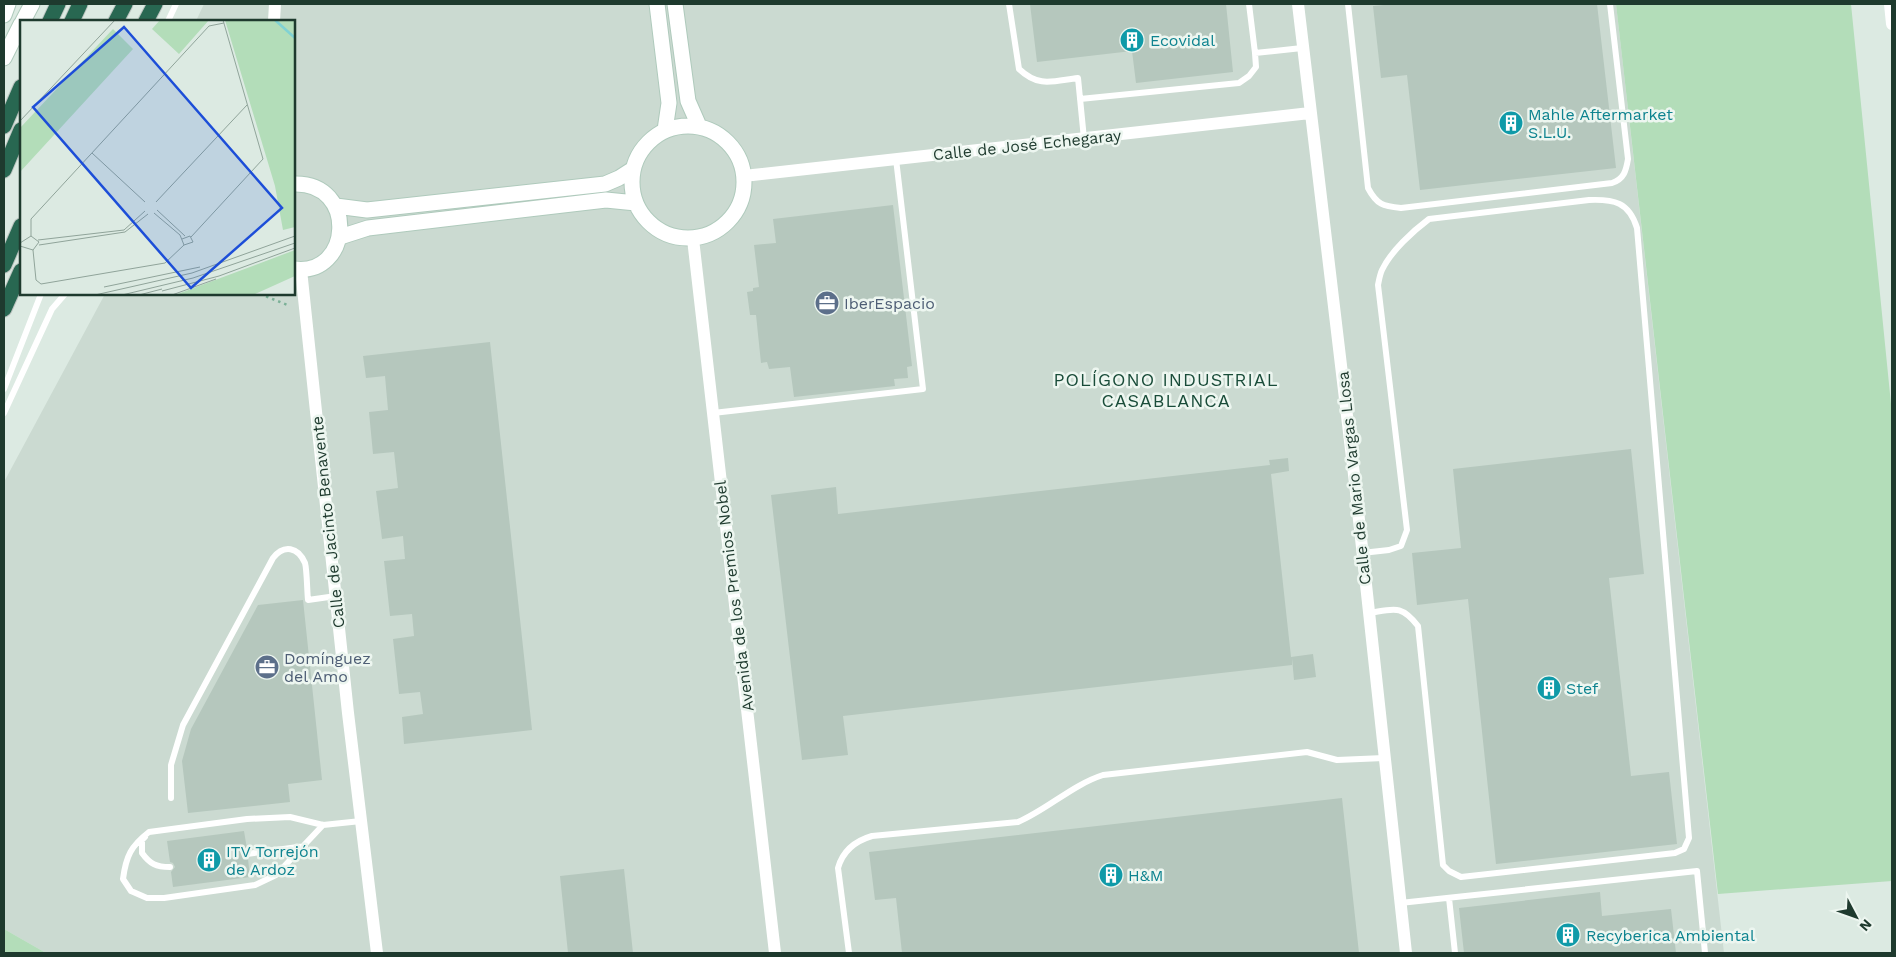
<svg xmlns="http://www.w3.org/2000/svg" width="1896" height="957" font-family="'Work Sans',sans-serif">
  <style>
    .built { fill: #cbdad1 }
    .green { fill: #b3ddb9 }
    .building { fill: #b5c7bd }
    .lines { fill: none; stroke-linecap: round; stroke-linejoin: round }
    .secondary-casing { stroke: #afcabc; stroke-width: 17 }
    .highway-casing { stroke: #bcc4c0; stroke-width: 17 }
    .path { stroke: #7bb097; stroke-width: 2.5; stroke-dasharray: 2.5 4; stroke-linecap: butt }
    .lane { stroke: #fff; stroke-width: 6 }
    .street { stroke: #fff; stroke-width: 12 }
    .secondary { stroke: #fff; stroke-width: 15 }
    .highway { stroke: #286751; stroke-width: 15 }
    .labels { text-anchor: middle; dominant-baseline: central; stroke-width: 5; stroke-linejoin: round; paint-order: stroke }
    .culture-label { font-size: 16px; fill: #0d838f; stroke: #edf6f0; text-anchor: start }
    .street-label { font-size: 16px; fill: #1e3a2e; stroke: #edf6f0 }
    .service-label { font-size: 16px; fill: #4e5e75; stroke: #edf6f0; text-anchor: start }
    .neighbourhood-label { font-size: 18px; letter-spacing: 1px; fill: #194c39; stroke: #edf6f0 }
    .inset-river { fill: none; stroke: #80d2d4; stroke-width: 2.5 }
    .inset-road { fill: none; stroke: #90a49a; stroke-width: 1 }
    .view { fill: #1d4ed8; fill-opacity: 0.15; stroke: #1d4ed8; stroke-width: 2.5 }
    .inset-edge { fill: none; stroke: #1e3a2e; stroke-width: 2.5 }
  </style>
  <rect width="100%" height="100%" fill="#dceae2"/>
  <path class="built" d="M204,4h1412l108,949h-1678l-42,-24v-447l101,-188h189v-273h-98z"/>
  <path class="green" d="M1616,4h235l41,410v467l-174,13z
    M4,929l42,24h-42z"/>
  <path class="building" d="M1030,4h196l7,68 -97,11 -4,-32 -95,11z
    M1395,4h202l19,164 -196,22 -13,-115 -26,3 -8,-72z
    M893,205l19,161 -5,1 1,11 -14,1 1,7 -101,11 -4,-30 -21,2 -2,-7 -6,1 -5,-48h-6l-3,-23 6,-1v-3l6,-1 -5,-42 22,-2 -3,-24z
    M490,342l42,388 -128,14 -2,-27 21,-3 -3,-22 -21,2 -6,-55 21,-3 -2,-22 -22,2 -6,-55 21,-2 -1,-11 -1,-12 -21,3 -6,-48 22,-3 -4,-36 -21,2 -4,-42 19,-2 -3,-34 -19,2 -3,-22z
    M1631,449l13,125 -35,4 22,198 38,-4 8,72 -181,20 -28,-265 -51,6 -5,-52 49,-5 -8,-79z
    M1288,458l1,13 -18,3 20,183 22,-3 3,23 -22,3 -2,-22v7l-449,51 5,39 -46,5 -31,-265 65,-8 2,27 432,-49 -1,-5z
    M303,600l19,180 -34,4 2,18 -102,11 -6,-52 9,-32 67,-124z
    M1342,798l17,155h-457l-6,-55 -21,2 -6,-48z
    M244,831l3,18 -3,1 -2,4 1,3 5,2 2,18 -77,10 -2,-15 4,-5 -2,-4 -3,-1 -3,-21z
    M624,869l9,84h-65l-8,-77z
    M1600,892l2,24 69,-7 5,44h-212l-5,-45z"/>
  <g class="lines">
    <defs>
      <path id="secondary" d="M657,4l12,99 -4,27
        M675,4l13,97 11,25
        M4,15l4,-11
        M23,21l9,-17
        M4,58l17,-34
        M632 182a56 56 0 1 1 112 0a56 56 0 1 1-112 0Z
        M294,184c64,-2 58,93 0,85
        M336,206l31,4 238,-26 14,-6 14,-9
        M340,237l28,-9 238,-28 30,3"/>
      <path id="highway" d="M50,21l8,-17
        M72,21l8,-17
        M116,21l9,-17
        M146,21l9,-17
        M4,126l17,-39
        M4,170l17,-40
        M4,265l17,-39
        M4,309l17,-38"/>
    </defs>
    <use href="#secondary" class="secondary-casing"/>
    <use href="#highway" class="highway-casing"/>
    <path class="path" d="M260,294l30,12"/>
    <path class="lane" d="M1009,4l10,65c20,19 34,12 59,9l6,61
      M1249,4l6,49 47,-5
      M1348,4l20,184c9,17 15,18 33,20l211,-25c12,-4 14,-12 16,-24l-18,-155
      M168,21l8,-17
      M1080,99l159,-16 10,-7 7,-9 -1,-14
      M4,389l37,-95
      M4,413l48,-104 13,-15
      M713,413l210,-24 -27,-230
      M1362,553l27,-3 12,-4 6,-16 -29,-245c1,-5 2,-11 4,-15 9,-19 31,-39 47,-51l160,-19c25,-1 40,2 48,28l52,610 -5,11 -9,4 -214,24 -12,-6 -6,-6 -25,-239c-17,-22 -24,-17 -49,-13
      M171,798v-33l12,-40 90,-167c11,-14 25,-11 32,5 2,7 2,28 3,37l28,-4
      M323,825l-47,50 -21,10 -91,13h-17l-16,-7 -8,-12c3,-23 8,-33 26,-47l98,-13 43,-2 33,8 38,-4
      M145,837l-3,3v13c8,11 14,14 28,14
      M247,854l58,-8
      M1449,898l6,55
      M1400,903l297,-32 8,82
      M849,953l-11,-85c5,-18 17,-27 34,-32l146,-14c30,-13 54,-37 85,-47l204,-23 30,8 47,-2"/>
    <path class="street" d="M1298,4l57,479 51,470
      M1890,4l2,20
      M274,21l1,-17
      M744,176l566,-63
      M693,239l82,714
      M301,270l47,443 29,240"/>
    <use href="#secondary" class="secondary"/>
    <use href="#highway" class="highway"/>
  </g>
  <defs>
    <symbol id="building-disc" viewBox="-11 -11 22 22"><circle r="9.5" fill="#0f9aa8" stroke="#edf6f0"/><path d="M-4-6H4V6H1V3H-1V6H-4ZM-2.5-4.3h1.7v1.8h-1.7ZM.8-4.3h1.7v1.8H.8ZM-2.5-1h1.7V.8h-1.7ZM.8-1h1.7V.8H.8Z" fill="#fff"/></symbol>
    <symbol id="office-disc" viewBox="-11 -11 22 22"><circle r="9.5" fill="#5c6f8a" stroke="#edf6f0"/><path d="M-6-3h4V-5.5h4V-3h4V5H-6ZM-1-4.5V-3h2v-1.5ZM-6 0V1H6V0Z" fill="#fff"/></symbol>
  </defs>
  <g fill-rule="evenodd">
    <use href="#building-disc" x="1118" y="26" width="28" height="28"/>
    <use href="#building-disc" x="1497" y="109" width="28" height="28"/>
    <use href="#office-disc" x="813" y="289" width="28" height="28"/>
    <use href="#office-disc" x="253" y="653" width="28" height="28"/>
    <use href="#building-disc" x="1535" y="674" width="28" height="28"/>
    <use href="#building-disc" x="195" y="846" width="28" height="28"/>
    <use href="#building-disc" x="1097" y="861" width="28" height="28"/>
    <use href="#building-disc" x="1554" y="921" width="28" height="28"/>
  </g>
  <g class="labels">
    <g class="culture-label">
      <text x="1150" y="40">Ecovidal</text>
      <text x="1528" y="114">Mahle Aftermarket<tspan x="1528" dy="18">S.L.U.</tspan></text>
      <text x="1566" y="688">Stef</text>
      <text x="226" y="851">ITV Torrejón<tspan x="226" dy="18">de Ardoz</tspan></text>
      <text x="1128" y="875">H&amp;M</text>
      <text x="1586" y="935">Recyberica Ambiental</text>
    </g>
    <g class="street-label">
      <text transform="translate(1027 145) rotate(-6)">Calle de José Echegaray</text>
      <text transform="translate(1354 478) rotate(-96)">Calle de Mario Vargas Llosa</text>
      <text transform="translate(328 522) rotate(-96)">Calle de Jacinto Benavente</text>
      <text transform="translate(734 596) rotate(-97)">Avenida de los Premios Nobel</text>
    </g>
    <g class="service-label">
      <text x="844" y="303">IberEspacio</text>
      <text x="284" y="658">Domínguez<tspan x="284" dy="18">del Amo</tspan></text>
    </g>
    <g class="neighbourhood-label">
      <text x="1166" y="379">POLÍGONO INDUSTRIAL<tspan x="1166" dy="21">CASABLANCA</tspan></text>
    </g>
  </g>
  <g transform="translate(20 20)">
    <rect width="275" height="275" fill="#dceae2"/>
    <path d="M140,0h49l-30,34 -27,-25zM205,0h70v207l-12,3 -8,-44zM93,9l20,20 -113,123v-44zM275,230v26l-42,19h-78z" fill="#b3ddb9"/>
    <path class="inset-river" d="M255,0l20,18"/>
    <path class="inset-road" d="M0,101l95,-101M72,133l53,49M136,182l91,-97M137,190l28,26M134,193l26,22 4,10 9,-3 -3,-6 -8,3M11,216v-17l178,-193 15,-3M171,217l72,-78 -40,-139M18,220l86,-10 21,-19M0,223l11,-7 8,6 -6,8 -13,-4M19,225l86,-13 23,-18M13,230l3,30 5,4 124,-21 19,-18M84,267l96,-20M142,271l57,-15 76,-28M75,275l97,-22 103,-37M102,275l71,-17 102,-35M119,275l23,-6M152,275l44,-16"/>
    <path class="view" d="M104,7l158,181 -91,80 -158,-181z"/>
    <rect width="275" height="275" class="inset-edge"/>
  </g>
  <rect width="1896" height="957" fill="none" stroke="#1e3a2e" stroke-width="10"/>
  <g transform="translate(1856 917) rotate(131)" stroke="#edf6f0" stroke-width="4" paint-order="stroke">
  <path d="M0-4L9 19L0 12L-9 19Z" fill="#1e3a2e"/>
  <text y="-8" font-size="14" font-weight="bold" text-anchor="middle" fill="#1e3a2e">N</text>
  </g>
</svg>
